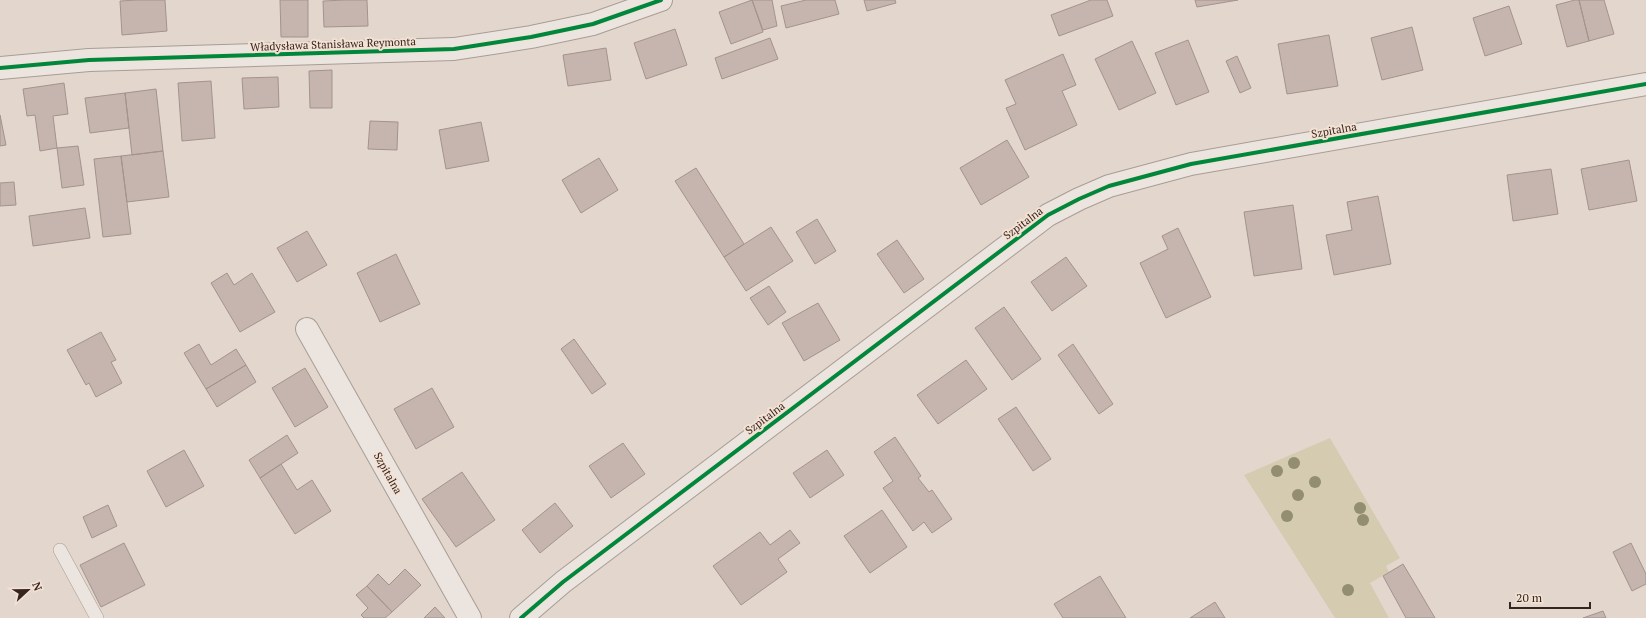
<svg xmlns="http://www.w3.org/2000/svg" width="1646" height="618" font-family="'PT Serif',serif">
  <style>
    .green { fill: #d5cbb0 }
    .building { fill: #c6b5ae; stroke: #a3938d }
    .lines { fill: none; stroke-linecap: round; stroke-linejoin: round }
    .service-casing { stroke: #a89d96; stroke-width: 14 }
    .minor-casing { stroke: #a89d96; stroke-width: 24 }
    .service { stroke: #ece4de; stroke-width: 13 }
    .minor { stroke: #ece4de; stroke-width: 22 }
    .cycleway-casing { stroke: #f3e2d4; stroke-width: 6 }
    .cycleway { stroke: #00873e; stroke-width: 4 }
    .tree { fill: #938d72 }
    .labels { text-anchor: middle; dominant-baseline: central; stroke-width: 4; stroke-linejoin: round; paint-order: stroke }
    .street-label { font-size: 11px; fill: #36241f; stroke: #f3e2d4 }
  </style>
  <rect width="100%" height="100%" fill="#e3d7cd"/>
  <path class="green" d="M1330,438l70,120 -14,8 3,6 -19,11 19,35h-54l-91,-143z"/>
  <path class="building" d="M137,0h28l2,31 -45,4 -2,-34z
    M280,0h28v37h-27z
    M345,0h22l1,26 -44,1 -1,-26z
    M752,0l11,32 -32,12 -12,-32z
    M752,0h20l5,26 -14,4z
    M806,0h29l4,14 -53,14 -5,-22z
    M864,0h31l1,3 -29,8z
    M1091,0h16l6,16 -54,20 -8,-21z
    M1195,0h43l-41,7z
    M1575,0h4l10,41 -22,6 -11,-42z
    M1579,0h25l10,34 -25,7z
    M1509,6l13,38 -37,12 -12,-38z
    M1412,27l11,43 -41,10 -11,-42z
    M675,29l12,36 -41,14 -12,-36z
    M1329,35l9,51 -51,8 -9,-50z
    M770,38l8,21 -56,20 -7,-21z
    M1188,40l21,52 -33,13 -21,-52z
    M1132,41l24,52 -37,17 -24,-51z
    M606,48l5,32 -43,6 -5,-31z
    M1063,54l13,31 -14,6 15,34 -52,25 -19,-42 10,-4 -11,-24z
    M1237,56l14,32 -11,5 -14,-32z
    M332,70v38h-22l-1,-37z
    M278,77l1,30 -35,2 -2,-31z
    M211,81l4,57 -33,3 -4,-58z
    M64,83l4,31 -15,2 4,32 -17,3 -5,-36 -8,1 -4,-27z
    M156,89l7,62 -31,4 -7,-62z
    M125,93l4,35 -39,5 -5,-35z
    M0,115l6,30 -6,1z
    M370,121l28,1 -1,28 -29,-1z
    M481,122l8,39 -43,8 -7,-39z
    M1007,140l22,37 -48,28 -21,-37z
    M78,146l6,39 -22,3 -5,-40z
    M163,151l6,46 -42,5 -6,-46z
    M121,156l10,78 -28,3 -9,-78z
    M599,158l19,32 -37,23 -19,-33z
    M1629,160l8,41 -48,9 -8,-41z
    M696,168l48,76 -20,13 -49,-76z
    M1551,169l7,45 -45,7 -6,-46z
    M14,182l2,23 -16,1v-23z
    M1378,196l13,68 -57,11 -8,-40 26,-5 -5,-28z
    M1293,205l9,64 -48,7 -10,-64z
    M85,208l5,30 -57,8 -4,-30z
    M817,219l19,32 -21,13 -19,-32z
    M771,227l22,34 -47,30 -22,-34z
    M1178,228l33,69 -45,21 -26,-55 28,-14 -6,-13z
    M307,231l20,34 -30,17 -20,-34z
    M897,240l27,39 -20,14 -27,-39z
    M396,254l24,50 -40,18 -23,-49z
    M1066,257l21,29 -35,25 -21,-29z
    M227,273l7,12 18,-12 23,39 -35,20 -29,-49z
    M769,286l17,26 -18,13 -18,-27z
    M818,303l22,37 -36,21 -22,-38z
    M1004,307l37,52 -29,21 -37,-52z
    M101,332l15,28 -5,2 11,21 -26,14 -7,-14 -3,2 -19,-35z
    M574,339l32,45 -14,10 -31,-45z
    M199,344l12,21 25,-16 10,16 -40,24 -22,-36z
    M1073,344l40,60 -14,10 -41,-59z
    M966,360l21,29 -49,35 -21,-29z
    M246,365l10,17 -39,25 -11,-18z
    M305,368l23,39 -33,20 -23,-39z
    M432,388l22,39 -38,22 -22,-40z
    M1016,407l35,52 -18,12 -35,-52z
    M287,435l11,18 -38,25 -11,-18z
    M895,437l26,39 -3,2 11,14 3,-2 20,29 -20,14 -8,-11 -11,9 -30,-43 10,-7 -19,-29z
    M623,443l22,31 -34,24 -22,-32z
    M184,450l20,36 -38,21 -19,-36z
    M827,450l17,25 -34,23 -17,-25z
    M281,464l16,26 15,-10 19,31 -36,23 -35,-56z
    M462,472l33,48 -39,27 -34,-48z
    M555,503l18,23 -33,27 -18,-23z
    M108,505l9,21 -25,12 -9,-21z
    M882,510l25,37 -37,26 -26,-37z
    M790,530l10,13 -22,16 9,13 -46,33 -28,-39 47,-34 10,13z
    M124,543l21,42 -44,22 -21,-42z
    M1631,543l15,31v10l-14,7 -19,-39z
    M1403,564l15,25 17,29h-29l-23,-42z
    M405,569l16,16 -29,27 -25,-26 11,-12 11,11z
    M1100,576l26,42h-63l-9,-14z
    M367,586l25,26 -7,6h-21l-3,-3 7,-7 -12,-13z
    M1215,602l10,16h-35z
    M435,607l10,11h-21z
    M1603,611l3,7h-23z"/>
  <g class="lines">
    <defs>
      <path id="service" d="M60,550l37,68"/>
      <path id="minor" d="M0,68l89,-8 365,-11 77,-12 62,-13 68,-24
        M307,329l163,289
        M521,618l42,-36 485,-367 31,-16 30,-13 82,-22 455,-80"/>
    </defs>
    <use href="#service" class="service-casing"/>
    <use href="#minor" class="minor-casing"/>
    <use href="#service" class="service"/>
    <use href="#minor" class="minor"/>
    <defs>
      <path id="cycleway" d="M0,68l89,-8 365,-11 77,-12 62,-13 68,-24
        M521,618l42,-36 485,-367 31,-16 30,-13 82,-22 455,-80"/>
    </defs>
    <use href="#cycleway" class="cycleway-casing"/>
    <use href="#cycleway" class="cycleway"/>
  </g>
  <g class="tree">
    <circle cx="1294" cy="463" r="6"/>
    <circle cx="1277" cy="471" r="6"/>
    <circle cx="1315" cy="482" r="6"/>
    <circle cx="1298" cy="495" r="6"/>
    <circle cx="1360" cy="508" r="6"/>
    <circle cx="1287" cy="516" r="6"/>
    <circle cx="1363" cy="520" r="6"/>
    <circle cx="1348" cy="590" r="6"/>
  </g>
  <g class="labels">
    <g class="street-label">
      <text transform="translate(333 44) rotate(-2)">Władysława Stanisława Reymonta</text>
      <text transform="translate(1334 130) rotate(-10)">Szpitalna</text>
      <text transform="translate(1023 223) rotate(-37)">Szpitalna</text>
      <text transform="translate(765 418) rotate(-37)">Szpitalna</text>
      <text transform="translate(388 473) rotate(61)">Szpitalna</text>
    </g>
  </g>
  <g transform="translate(28 590) rotate(68)" stroke="#f3e2d4" stroke-width="3" paint-order="stroke">
  <path d="M0-3L7 15L0 10L-7 15Z" fill="#36241f"/>
  <text y="-6" font-size="11" font-weight="bold" text-anchor="middle" fill="#36241f">N</text>
  </g>
  <path d="M1510 602v6h80v-6" fill="none" stroke="#36241f" stroke-width="2"/>
  <text x="1516" y="602" font-size="12" fill="#36241f" stroke="#f3e2d4" stroke-width="3" paint-order="stroke">20 m</text>
</svg>
